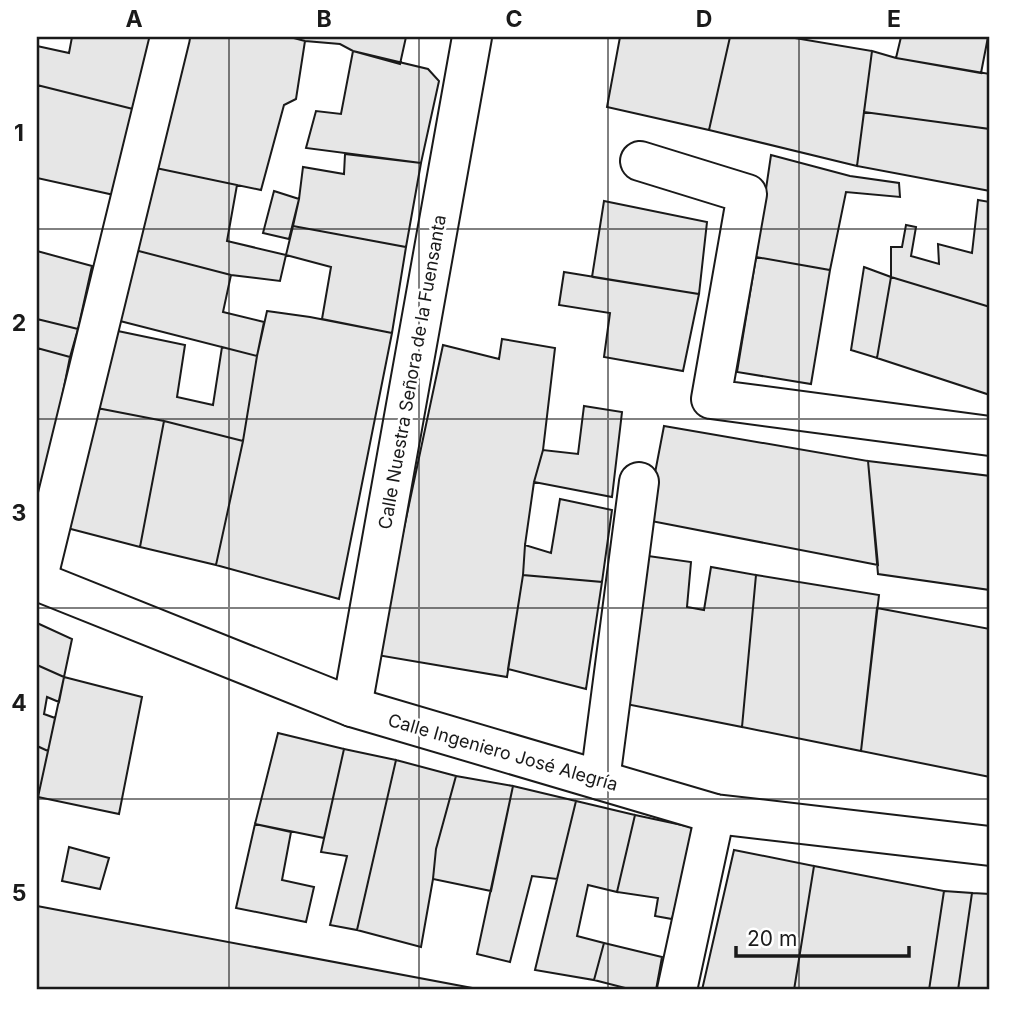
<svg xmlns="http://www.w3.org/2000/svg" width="1027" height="1027" font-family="Inter,sans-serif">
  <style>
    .building { fill: #e6e6e6; stroke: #1a1a1a; stroke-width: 2 }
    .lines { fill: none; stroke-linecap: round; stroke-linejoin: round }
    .street-casing { stroke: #1a1a1a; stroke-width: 42 }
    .secondary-casing { stroke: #1a1a1a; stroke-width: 42 }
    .street { stroke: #fff; stroke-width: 38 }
    .secondary { stroke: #fff; stroke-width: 38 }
    .grid { fill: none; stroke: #1a1a1a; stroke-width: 2; stroke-opacity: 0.55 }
    .labels { text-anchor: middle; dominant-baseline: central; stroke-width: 5; stroke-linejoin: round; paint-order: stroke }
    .street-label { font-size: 18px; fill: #1a1a1a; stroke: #fff }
    .neatline { fill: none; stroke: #1a1a1a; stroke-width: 2.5 }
    .grid-label { font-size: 23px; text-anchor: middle; font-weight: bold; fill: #1a1a1a }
  </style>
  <rect width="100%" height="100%" fill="#fff"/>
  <path class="building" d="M72,37h79l-18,72 -96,-24v-39l32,7z
    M181,37h109l15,4 -9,58 -12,6 -23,85 -110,-23z
    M290,37h116l-6,27 -47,-13 -13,-7 -35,-3z
    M620,37h110l-21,93 -102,-23z
    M730,37h59l83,14 -15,115 -148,-36z
    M901,37h87l-7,36 -85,-15z
    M353,51l75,18 11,12 -18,82 -115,-15 10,-37 25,3z
    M872,51l24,7 94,16v55l-126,-17z
    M37,85l96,24 -19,86 -77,-17z
    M864,112l126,17v62l-133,-25z
    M345,154l76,9 -15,84 -113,-21 6,-27 4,-32 41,7z
    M771,155l79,21 49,7 1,14 -54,-5 -16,78 -74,-13z
    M151,167l86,18 -10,56 59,14 -6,26 -49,-6 -100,-26z
    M274,191l25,8 -10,40 -26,-6z
    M978,200l12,2v105l-99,-30v-30h11l4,-22 10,2 -5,29 28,8 -1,-20 34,9z
    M604,201l103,21 -8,72 -107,-17z
    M293,226l113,21 -14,86 -70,-14 9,-52 -45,-12z
    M131,249l100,26 -8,37 41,10 -7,34 -141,-36z
    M37,251l55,15 -14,63 -41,-10z
    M756,257l74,13 -19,114 -74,-12z
    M864,267l27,10 -14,81 -26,-8z
    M564,272l135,22 -16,77 -79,-14 6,-44 -51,-8z
    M891,277l99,30v88l-113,-37z
    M267,311l43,6 82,16 -53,266 -123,-34 27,-124 14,-85z
    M37,319l41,10 -8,28 -33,-9z
    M113,330l72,15 -8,52 36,8 9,-58 35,9 -14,85 -79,-20 -67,-13z
    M502,339l53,9 -12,102 -9,32 -9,63 -2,30 -16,102 -130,-22 66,-310 56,14z
    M37,348l33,9 -26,130 -7,-1z
    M584,406l38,6 -10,85 -78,-15 9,-32 35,4z
    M97,408l67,13 -24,126 -73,-19z
    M164,421l79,20 -27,124 -76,-18z
    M664,426l204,35 10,104 -232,-45z
    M868,461l122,15v114l-112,-16z
    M560,499l52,11 -10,72 -79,-7 2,-30 26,8z
    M641,555l50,7 -4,45 17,3 7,-43 45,8 -14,152 -116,-23z
    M523,575l79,7 -16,107 -78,-20z
    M756,575l123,20 -18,156 -119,-24z
    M877,608l113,21v148l-129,-26z
    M37,623l35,16 -8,38 -27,-12z
    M37,665l27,12 -5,25 -12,-5 -3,17 11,4 -7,33 -11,-5z
    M64,677l78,20 -23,117 -81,-17z
    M278,733l66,16 -20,89 -69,-14z
    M37,746l11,5 -10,46h-1z
    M344,749l52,11 -39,170 -27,-5 17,-69 -26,-4z
    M396,760l60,16 -20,73 -3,30 -12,68 -64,-17z
    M456,776l57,10 -22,105 -58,-12 3,-30z
    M513,786l63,15 -19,78 -25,-3 -22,86 -33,-8z
    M576,801l59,14 -18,77 -29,-7 -11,51 27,7 -10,37 -59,-10z
    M635,815l61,13 -24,91 -17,-3 3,-18 -41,-6z
    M255,824l36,8 -9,48 32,7 -8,35 -70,-14z
    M69,847l40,11 -9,31 -38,-8z
    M734,850l80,16 -20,124h-92z
    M814,866l130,25 -15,99h-135z
    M944,891l28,2 -14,97h-29z
    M972,893l18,1v96h-32z
    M37,906l446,84h-446z
    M604,943l58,14 -6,33h-23l-39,-10z"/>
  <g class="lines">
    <defs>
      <path id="street" d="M640,161l107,33 -36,205 279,37
        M37,581l133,-544
        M352,707l120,-670
        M600,780l39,-298
        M677,990l38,-176"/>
      <path id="secondary" d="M37,581l315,126 363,107 275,32"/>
    </defs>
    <use href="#street" class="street-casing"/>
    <use href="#secondary" class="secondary-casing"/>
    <use href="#street" class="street"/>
    <use href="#secondary" class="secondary"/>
  </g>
  <path class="grid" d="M229,37v953M419,37v953M608,37v953M799,37v953M37,229h953M37,419h953M37,608h953M37,799h953"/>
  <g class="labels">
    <g class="street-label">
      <text transform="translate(412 372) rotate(-80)">Calle Nuestra Señora de la Fuensanta</text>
      <text transform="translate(503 752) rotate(16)">Calle Ingeniero José Alegría</text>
    </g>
  </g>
  <rect width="1027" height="1027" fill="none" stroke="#ffffff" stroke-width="77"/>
  <path d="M736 946v10h173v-10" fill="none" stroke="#1a1a1a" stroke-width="3.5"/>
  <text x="747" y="946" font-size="21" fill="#1a1a1a" stroke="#ffffff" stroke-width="5" paint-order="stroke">20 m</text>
  <rect x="38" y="38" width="950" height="950" class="neatline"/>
  <g class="grid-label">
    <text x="134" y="27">A</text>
    <text x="324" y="27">B</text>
    <text x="514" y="27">C</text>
    <text x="704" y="27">D</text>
    <text x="894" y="27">E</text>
    <text x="19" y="141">1</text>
    <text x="19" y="331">2</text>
    <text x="19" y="521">3</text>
    <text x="19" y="711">4</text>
    <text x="19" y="901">5</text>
  </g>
</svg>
